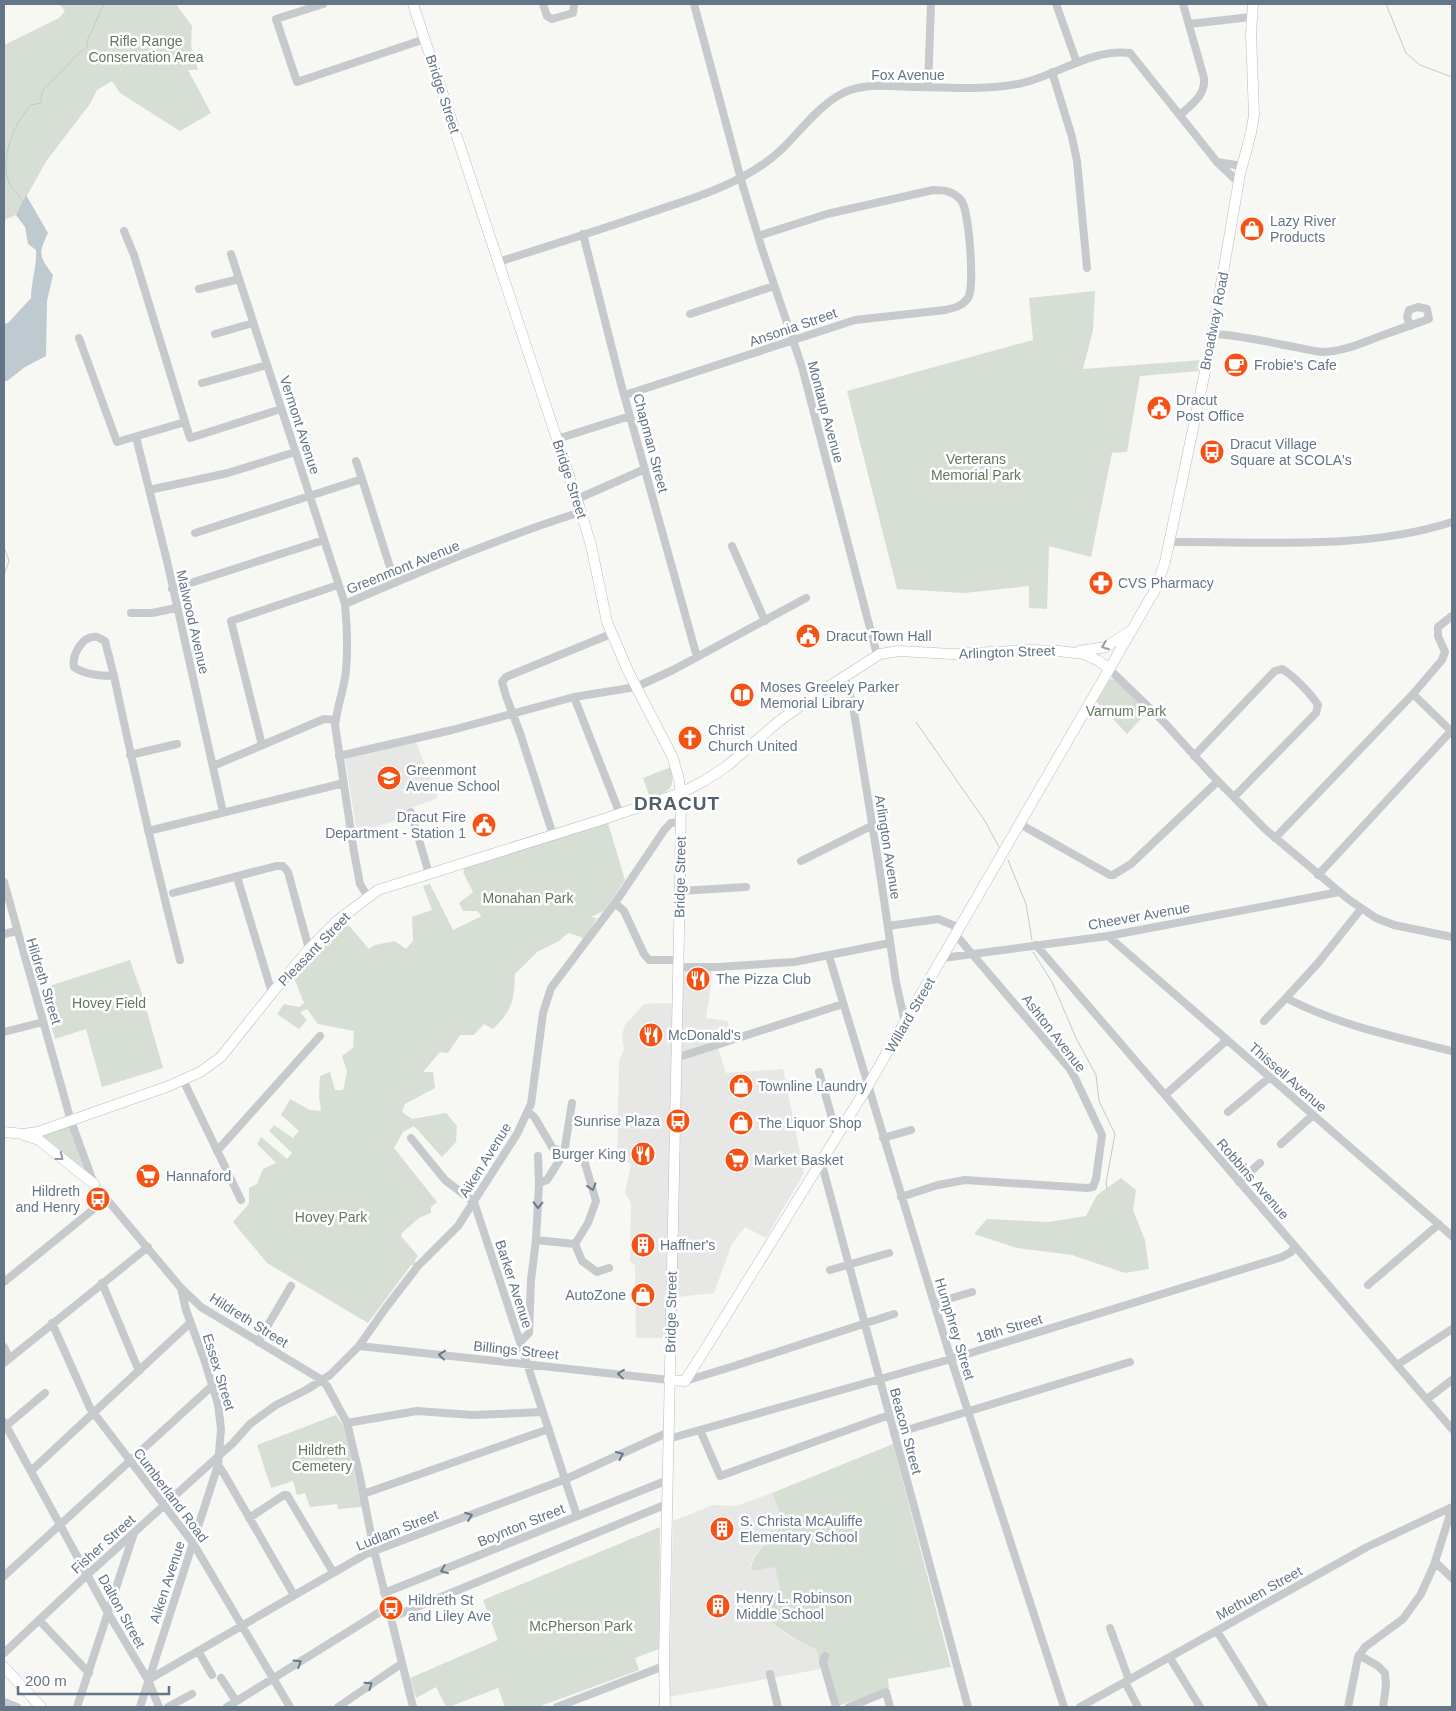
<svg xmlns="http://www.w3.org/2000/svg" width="1456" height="1711" font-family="Helvetica,sans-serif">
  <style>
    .built { fill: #e7e8e6 }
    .green { fill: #d7dfd4 }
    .water { fill: #bfcad0 }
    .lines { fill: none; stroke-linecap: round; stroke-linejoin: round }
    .stream { stroke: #bfcad0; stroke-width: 1 }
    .major-casing { stroke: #b9bdc1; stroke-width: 11 }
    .minor { stroke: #c6cacd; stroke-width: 8 }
    .major { stroke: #fff; stroke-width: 10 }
    .oneway { stroke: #929eab }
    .oneway2 { stroke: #68798a }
    .labels { text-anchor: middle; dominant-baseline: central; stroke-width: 5; stroke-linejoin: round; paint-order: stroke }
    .park-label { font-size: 14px; fill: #63795e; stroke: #fff }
    .street-label { font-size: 14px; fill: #637587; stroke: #fff }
    .poi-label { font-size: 14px; fill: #637587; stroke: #fff; text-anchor: start }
    .district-label { font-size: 19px; font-weight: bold; letter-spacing: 1px; fill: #515f6b; stroke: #fff }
  </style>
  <rect width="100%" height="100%" fill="#f7f7f3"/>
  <path class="built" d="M416,742l22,56 -30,11 1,7 -52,17 -12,-74z
    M712,970l-2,24 -4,24 22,3 1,17 -11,10 8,25 57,-4 21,104 -38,65 -21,-11 -13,17 -18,49 -36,4 -2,41h-40l-1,-73 -5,-3 1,-59 -6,-10 6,-29 -14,-6 2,-97 5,-12 -2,-14 3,-10 19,-21 28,-1 1,-32z
    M772,1493l8,17 8,11 -31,32 -6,10 -1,4 3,4 22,-5 7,32 -27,7 10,11 17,15 9,6 25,11 5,21 -152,28 4,-176 40,-16 23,1z"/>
  <path class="green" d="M59,4h117l16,22 -1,20 7,24h-10l23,43 -31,18 -60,-38 -8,-12 -15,9 -7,14 -43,56 -31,55 -12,5v-175l55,-27 6,-7z
    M1095,291l-2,39 -10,39 119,-9 -3,11 -59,5 -13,76 -15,1 -21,104 -42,-11 -2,63 -18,-1v-22l-65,7 -67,-4 -50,-198 186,-51 -4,-42z
    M1111,679l4,1 33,31 -21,23 -31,-33 12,-20z
    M671,767c4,23 -1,24 -21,31l-7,-20z
    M608,823l17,57 -21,31 -13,6 6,1 -13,23 -3,-4 -13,-4 -9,8 -22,11 -22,22c-1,27 -2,35 -22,55l-9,-5 -10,11h-14l-12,18 -8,-1 -17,20h10l2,16 -30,16 -3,8 10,7 34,-6 11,13 -1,16 -14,15 -28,-31 -11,6 -9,16 43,54 -6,5v6l-12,5 -17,15 -1,3 17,20 -3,4v5h-4l-43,58 -101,-60 -34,-41 16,-18v-16l8,-4 6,-15 13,-6 -19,-19 4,-7 26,22 5,-6 -23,-22 5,-6 19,13 6,-7 -18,-16 9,-16 20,11 11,1 -2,-14 1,-21 10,-4 5,18h8l4,-18 -5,-16 11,-8 1,-17 -36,-7 -11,-15 -7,3 7,8 -8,9 -22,-15 7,-10 15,3 5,-4 -10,-25c12,-20 33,-44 51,-57l24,28 6,-4 20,-4 11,8 7,-8 -1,-24 20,-7 -9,-24 7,-2 23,46 27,-13 1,-2 -4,-4h-14l-4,-8 14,-11 -10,-20 1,-1 -1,-3z
    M130,960l11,31 22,77 -61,19 -16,-58 -31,10 -15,-50z
    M70,1126l14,43 -1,2 -45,-35z
    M1121,1178l15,12 -3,20 12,30 4,29 -24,4 -53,-18 -55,-7 -43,-14 13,-15 62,3 37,-6 11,-21z
    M336,1415l8,12 18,80 -24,2 -1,-5 -27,3 -5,-14 -8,2 -4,-14 -22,7 -14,-43z
    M893,1444l58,223 -63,12 1,9 -51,18 -10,-38 -7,1 -5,-20c-24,-11 -45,-23 -61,-45l27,-6 -7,-31 -22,4 -2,-2c-1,-13 27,-38 36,-48l-7,-8 -8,-20z
    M660,1527l-1,122 -24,9 4,12 -101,37h-33l-7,-19 -49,19h-3l-10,-20 -20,11 -6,-20 88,-38 -15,-40z"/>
  <path class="water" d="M26,195l22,38c-10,21 -9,23 5,42l-6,26 -1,55 -21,11 -18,14h-3v-57l4,-1 23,-25c0,-16 6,-32 5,-48l-8,-6 -3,-17 -9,-12z"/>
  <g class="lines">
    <path class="stream" d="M1386,4l20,49 14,12 32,12
      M23,202c-3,-7 -11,-12 -14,-19 -9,-26 4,-58 22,-78l10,-2 1,-12 36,-37 9,-7v-6l17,-37
      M4,547l5,14 -5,14
      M916,722l69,99 14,26
      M1008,860l18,44 6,36
      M1033,952l19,30 24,56 20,37 3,26 16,33 -9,49 1,6"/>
    <defs>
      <path id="major" d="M413,4l168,508 10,33 16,77 21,49 45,87 6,22 2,13 -1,92 -16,773 1,49
        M1079,651l27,-4 24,-16
        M4,1132l19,2 15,-2 131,-46 31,-14 21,-15 51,-64 37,-44 28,-28 41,-31 229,-72 74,-25 23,-12 23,-15 51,-44 36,-26 66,-42 19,-3 53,3 79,-4 28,1 25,3 15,7 10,8
        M24,1135l15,5 55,44
        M669,1380l16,1 24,-38 157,-254 289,-499 10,-28 46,-219 29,-169 11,-41 3,-18 -3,-82 2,-29
        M4,1667l37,40"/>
    </defs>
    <use href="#major" class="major-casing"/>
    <path class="minor" d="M323,4l-47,15 21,63 128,-43
      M543,4l4,12 5,3 21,-6 1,-9
      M694,4l48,179 20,66 40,118 75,288
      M1056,4l21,59
      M1189,24l62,-7
      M1052,72l20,65 5,24 10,107
      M928,87l3,-83
      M1180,115c11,-10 26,-20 24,-37l-21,-74
      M1217,162l25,4
      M124,231l10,24 56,183 91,-29
      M583,234l38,150 76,273
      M231,254l114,350c2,22 3,45 1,67 -2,18 -9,36 -11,54l19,127 6,32 8,13
      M498,262c51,-16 101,-32 151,-49 32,-11 66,-21 95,-37 15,-8 28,-17 40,-29 19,-19 36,-43 61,-55 23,-10 51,-5 75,-5 32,1 67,3 98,-3 37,-7 73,-36 112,-31l87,109 21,20
      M199,289l40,-10
      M690,314l84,-28
      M215,334l38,-11
      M1212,334c25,1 48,6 72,11 13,2 26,6 38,7 23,0 46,-12 67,-19 13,-5 26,-9 40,-14l-2,-10 -9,-2 -9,3 -2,7 3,9
      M79,338l38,104 68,-20
      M202,383l65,-18
      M625,395l230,-75 90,-10c10,-2 17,-4 23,-12 7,-10 1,-89 -7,-98 -8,-9 -17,-10 -28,-10l-106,24 -69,22
      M136,437l31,124 56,251
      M557,439l73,-23
      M356,461l6,18
      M149,490l79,-17 67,-21
      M577,499l68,-30
      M195,533l167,-54 33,104
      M1169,542c94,-1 193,9 283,-20
      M732,546l33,75
      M172,589l152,-49
      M345,604c77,-33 156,-67 236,-92
      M131,613h21l24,-5
      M1109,669l53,51 50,55 53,54 83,70 28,19 18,7 58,12
      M844,675l9,31 27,167 16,109 9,41
      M114,676c-14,0 -29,-1 -40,-9 -2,-12 8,-32 23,-30 3,1 5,3 8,4 3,12 6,23 9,35 20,95 42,190 66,284
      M1413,694l39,38
      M574,697l46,117
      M262,745l-31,-124 107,-36
      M130,755l47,-11
      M339,756l113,-26 122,-33 62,-10 37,-17 133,-72
      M1194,756l76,-80 5,-5 7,-2c11,6 29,25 36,36l-2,8 -82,84
      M213,766l111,-47 12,1
      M411,812l18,62
      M1020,824l90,51h3l18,-11 87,-83
      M148,831l196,-48
      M553,835l-33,-102 -14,-37 -4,-14 4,-5 105,-43
      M1275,838l138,-144 29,-34 3,-8 -7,-16v-9l14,-11
      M801,861l72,-36
      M1318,875l134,-145
      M237,877l35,116
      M4,882l67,239 23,63 87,104 20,19 121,73 5,6 20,37 12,50 15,77 39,157
      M680,891l66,-4
      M173,893l103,-27h7l5,6 21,77
      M615,903l9,8 20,43 5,6h29
      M1361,909l-43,54 -32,35c52,27 110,39 166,53
      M888,926l50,-7 22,9
      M4,934l12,-3
      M1108,936l344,300
      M1036,945l416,484
      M829,956l122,403 113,348
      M943,958l165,-22 231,-44
      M678,967h40l76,-5 96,-19
      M1264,1021l22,-23
      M4,1032l39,-10
      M676,1058l167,-54
      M819,1072l18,64
      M183,1080l58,120
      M1165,1095l62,-55
      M528,1111l7,7 17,29 12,6 -17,27 -8,3 -3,57
      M1228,1112l42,-35
      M411,1138l34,42 29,22 103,314
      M883,1138l28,-8
      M1281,1144l32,-29
      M217,1151l103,-115
      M538,1156l1,27
      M821,1161l147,546
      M1239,1182l21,-19
      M901,1197l37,-12 27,-5 122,8 6,-1 3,-8 6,-44 -27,-57 -6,-10 -113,-133
      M575,1244l7,17 15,11 12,-4
      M830,1270l59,-17
      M4,1282l102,-83
      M102,1283l37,88
      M1368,1285l71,-61
      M935,1303l37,-11
      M52,1323l38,85 103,135 97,164
      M258,1342l33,-56
      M520,1342l9,-9 2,-53 5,-40 39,4 13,-21 8,-22 -12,-41 -20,-7 8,-50
      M359,1346l310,34
      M4,1347l5,11
      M4,1363l144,-116
      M1397,1365l55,-36
      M685,1381l46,-14 163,-53
      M1427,1399l25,-19
      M4,1422l104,191 40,67 11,27
      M347,1423l70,-12 56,4 70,-3
      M6,1426l39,-33
      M700,1430l20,46 169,-61
      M894,1434l236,-72
      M668,1439l283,-80 331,-102 9,-5 4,-6
      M218,1465l6,9 70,121
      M31,1471l159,-148
      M363,1494l186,-65
      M249,1518l35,-23h3l46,77
      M1435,1562l17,16
      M4,1576l209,-191
      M384,1593l284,-113
      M390,1618l277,-114
      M39,1620l50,53
      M1110,1628l19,52
      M1217,1631l47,76
      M198,1651l14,24
      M4,1653l83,-78 146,-132 17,-19 26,-19 30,-15 24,-15 29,-29 26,-37 33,-43 40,-40 59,-92 14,-30 12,-91 8,-25 64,-85 50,-74 6,-6 10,-1
      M1359,1655l19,11 7,7 1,13 -3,21
      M825,1656l-2,6 13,45
      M1170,1658l30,49
      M770,1674l8,33
      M221,1678l15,23
      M148,1680l218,-126 200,-75 103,-47
      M1125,1682l13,25
      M4,1702l13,5
      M77,1707l57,-174
      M140,1707l78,-242 3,-36 -3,-25 -14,-45 -18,-49 -5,-22
      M168,1707l24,-13
      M227,1707l161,-100
      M338,1707l63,-43
      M557,1707l107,-41
      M849,1707l37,-15 4,15
      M1080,1707l287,-160 85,-40
      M1348,1707l10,-50 7,-10 38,-28 18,-25 13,-29 18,-57"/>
    <use href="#major" class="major"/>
  </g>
  <defs><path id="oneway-chevron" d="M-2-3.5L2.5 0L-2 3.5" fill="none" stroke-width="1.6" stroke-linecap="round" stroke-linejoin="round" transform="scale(1.25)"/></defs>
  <g class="oneway">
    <use href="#oneway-chevron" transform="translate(1105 646) rotate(159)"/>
    <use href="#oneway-chevron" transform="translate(60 1157) rotate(38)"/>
  </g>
  <g class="oneway2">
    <use href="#oneway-chevron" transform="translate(592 1187) rotate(73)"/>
    <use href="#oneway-chevron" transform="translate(538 1205) rotate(91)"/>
    <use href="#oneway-chevron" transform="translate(442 1355) rotate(-174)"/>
    <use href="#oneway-chevron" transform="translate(621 1374) rotate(-174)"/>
    <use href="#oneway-chevron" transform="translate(620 1455) rotate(-25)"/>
    <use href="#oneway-chevron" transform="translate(469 1516) rotate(-20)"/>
    <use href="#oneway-chevron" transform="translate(444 1570) rotate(158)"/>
    <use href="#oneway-chevron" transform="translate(298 1663) rotate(-32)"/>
    <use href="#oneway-chevron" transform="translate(369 1685) rotate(-34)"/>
  </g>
  <defs>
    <symbol id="shop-disc" viewBox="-11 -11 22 22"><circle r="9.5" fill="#f55215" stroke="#fff"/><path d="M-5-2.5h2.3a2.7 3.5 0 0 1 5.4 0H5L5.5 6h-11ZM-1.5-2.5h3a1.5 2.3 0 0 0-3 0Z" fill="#fff"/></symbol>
    <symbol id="cafe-disc" viewBox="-11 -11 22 22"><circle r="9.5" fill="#f55215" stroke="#fff"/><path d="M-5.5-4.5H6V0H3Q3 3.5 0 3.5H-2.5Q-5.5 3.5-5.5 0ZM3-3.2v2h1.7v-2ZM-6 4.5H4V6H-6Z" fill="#fff"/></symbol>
    <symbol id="civic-disc" viewBox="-11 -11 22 22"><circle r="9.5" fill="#f55215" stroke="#fff"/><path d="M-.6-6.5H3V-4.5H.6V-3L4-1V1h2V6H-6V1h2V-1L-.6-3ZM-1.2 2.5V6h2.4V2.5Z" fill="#fff"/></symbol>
    <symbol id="bus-disc" viewBox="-11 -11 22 22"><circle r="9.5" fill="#f55215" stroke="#fff"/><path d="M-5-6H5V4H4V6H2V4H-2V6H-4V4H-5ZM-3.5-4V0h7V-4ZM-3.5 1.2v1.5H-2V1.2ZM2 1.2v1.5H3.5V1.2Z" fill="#fff"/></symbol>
    <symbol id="pharmacy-disc" viewBox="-11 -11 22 22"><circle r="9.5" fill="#f55215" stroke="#fff"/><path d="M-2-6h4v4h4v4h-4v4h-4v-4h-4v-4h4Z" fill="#fff"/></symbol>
    <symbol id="library-disc" viewBox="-11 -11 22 22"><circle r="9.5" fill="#f55215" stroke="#fff"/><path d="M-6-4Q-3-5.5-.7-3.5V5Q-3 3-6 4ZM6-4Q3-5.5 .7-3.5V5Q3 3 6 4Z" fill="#fff"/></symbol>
    <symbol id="church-disc" viewBox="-11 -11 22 22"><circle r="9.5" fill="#f55215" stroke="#fff"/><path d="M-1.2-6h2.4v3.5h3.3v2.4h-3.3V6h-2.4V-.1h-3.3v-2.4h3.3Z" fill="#fff"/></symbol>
    <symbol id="school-disc" viewBox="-11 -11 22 22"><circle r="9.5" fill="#f55215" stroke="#fff"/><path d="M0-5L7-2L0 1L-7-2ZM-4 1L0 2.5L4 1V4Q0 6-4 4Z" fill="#fff"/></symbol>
    <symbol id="restaurant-disc" viewBox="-11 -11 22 22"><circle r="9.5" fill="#f55215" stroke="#fff"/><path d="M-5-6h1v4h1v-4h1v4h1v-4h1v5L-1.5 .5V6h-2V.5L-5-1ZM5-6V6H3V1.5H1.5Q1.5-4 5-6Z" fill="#fff"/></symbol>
    <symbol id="supermarket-disc" viewBox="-11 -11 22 22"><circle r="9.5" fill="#f55215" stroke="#fff"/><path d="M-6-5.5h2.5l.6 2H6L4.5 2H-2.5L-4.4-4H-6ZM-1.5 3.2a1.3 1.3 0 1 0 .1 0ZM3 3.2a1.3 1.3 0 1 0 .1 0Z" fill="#fff"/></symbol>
    <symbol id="building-disc" viewBox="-11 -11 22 22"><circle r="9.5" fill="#f55215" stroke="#fff"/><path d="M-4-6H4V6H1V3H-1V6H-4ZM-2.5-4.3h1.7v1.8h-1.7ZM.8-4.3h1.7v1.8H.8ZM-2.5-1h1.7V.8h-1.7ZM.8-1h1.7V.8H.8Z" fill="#fff"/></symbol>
  </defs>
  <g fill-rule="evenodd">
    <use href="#shop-disc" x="1238" y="215" width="28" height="28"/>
    <use href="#cafe-disc" x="1222" y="351" width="28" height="28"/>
    <use href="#civic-disc" x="1145" y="394" width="28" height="28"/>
    <use href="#bus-disc" x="1198" y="438" width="28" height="28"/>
    <use href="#pharmacy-disc" x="1087" y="569" width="28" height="28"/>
    <use href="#civic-disc" x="794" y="622" width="28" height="28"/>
    <use href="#library-disc" x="728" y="681" width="28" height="28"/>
    <use href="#church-disc" x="676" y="724" width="28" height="28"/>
    <use href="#school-disc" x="375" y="764" width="28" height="28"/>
    <use href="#civic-disc" x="470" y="811" width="28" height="28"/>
    <use href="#restaurant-disc" x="684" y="965" width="28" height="28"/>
    <use href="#restaurant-disc" x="637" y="1021" width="28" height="28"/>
    <use href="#shop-disc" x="727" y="1072" width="28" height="28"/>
    <use href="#bus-disc" x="664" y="1107" width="28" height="28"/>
    <use href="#shop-disc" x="727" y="1109" width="28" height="28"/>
    <use href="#restaurant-disc" x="629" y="1140" width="28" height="28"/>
    <use href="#supermarket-disc" x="723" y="1146" width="28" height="28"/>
    <use href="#supermarket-disc" x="134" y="1162" width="28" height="28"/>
    <use href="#bus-disc" x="84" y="1185" width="28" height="28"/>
    <use href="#building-disc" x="629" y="1231" width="28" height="28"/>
    <use href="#shop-disc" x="629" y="1281" width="28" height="28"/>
    <use href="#building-disc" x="708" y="1515" width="28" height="28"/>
    <use href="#building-disc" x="704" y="1592" width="28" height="28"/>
    <use href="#bus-disc" x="377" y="1594" width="28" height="28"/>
  </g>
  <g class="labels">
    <g class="park-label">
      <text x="146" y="41">Rifle Range<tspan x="146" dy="16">Conservation Area</tspan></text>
      <text x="976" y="459">Verterans<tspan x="976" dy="16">Memorial Park</tspan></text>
      <text x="1126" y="711">Varnum Park</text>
      <text x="528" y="898">Monahan Park</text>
      <text x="109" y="1003">Hovey Field</text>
      <text x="331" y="1217">Hovey Park</text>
      <text x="322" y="1450">Hildreth<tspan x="322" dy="16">Cemetery</tspan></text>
      <text x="581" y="1626">McPherson Park</text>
    </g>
    <g class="street-label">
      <text x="908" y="75">Fox Avenue</text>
      <text transform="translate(443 94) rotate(72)">Bridge Street</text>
      <text transform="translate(1214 321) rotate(-79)">Broadway Road</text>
      <text transform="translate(793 327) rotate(-19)">Ansonia Street</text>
      <text transform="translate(826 412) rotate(75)">Montaup Avenue</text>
      <text transform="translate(300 425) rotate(72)">Vermont Avenue</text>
      <text transform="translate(651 443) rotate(75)">Chapman Street</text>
      <text transform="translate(570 479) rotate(72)">Bridge Street</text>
      <text transform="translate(403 567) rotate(-22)">Greenmont Avenue</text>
      <text transform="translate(193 622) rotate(77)">Malwood Avenue</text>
      <text transform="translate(1007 652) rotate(-2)">Arlington Street</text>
      <text transform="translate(888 847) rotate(81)">Arlington Avenue</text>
      <text transform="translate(680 877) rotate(-89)">Bridge Street</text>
      <text transform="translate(1139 916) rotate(-10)">Cheever Avenue</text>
      <text transform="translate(314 949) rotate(-46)">Pleasant Street</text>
      <text transform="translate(44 981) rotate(73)">Hildreth Street</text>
      <text transform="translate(910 1015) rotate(-60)">Willard Street</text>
      <text transform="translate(1054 1033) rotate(52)">Ashton Avenue</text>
      <text transform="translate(1288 1077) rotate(41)">Thissell Avenue</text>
      <text transform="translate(485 1160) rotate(-58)">Aiken Avenue</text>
      <text transform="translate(1253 1179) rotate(49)">Robbins Avenue</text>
      <text transform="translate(514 1284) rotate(72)">Barker Avenue</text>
      <text transform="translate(671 1312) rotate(-89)">Bridge Street</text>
      <text transform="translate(249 1320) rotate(32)">Hildreth Street</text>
      <text transform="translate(1009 1328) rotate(-17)">18th Street</text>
      <text transform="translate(955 1329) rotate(73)">Humphrey Street</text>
      <text transform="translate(516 1350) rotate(6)">Billings Street</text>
      <text transform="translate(219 1372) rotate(73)">Essex Street</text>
      <text transform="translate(906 1431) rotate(75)">Beacon Street</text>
      <text transform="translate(171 1495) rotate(53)">Cumberland Road</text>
      <text transform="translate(521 1525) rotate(-22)">Boynton Street</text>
      <text transform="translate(397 1530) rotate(-22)">Ludlam Street</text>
      <text transform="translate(103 1544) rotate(-42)">Fisher Street</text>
      <text transform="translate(167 1582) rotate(-72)">Aiken Avenue</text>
      <text transform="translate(1259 1593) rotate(-29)">Methuen Street</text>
      <text transform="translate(122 1611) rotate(61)">Dalton Street</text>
    </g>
    <g class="poi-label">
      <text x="1270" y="221">Lazy River<tspan x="1270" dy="16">Products</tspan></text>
      <text x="1254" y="365">Frobie's Cafe</text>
      <text x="1176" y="400">Dracut<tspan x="1176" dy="16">Post Office</tspan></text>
      <text x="1230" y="444">Dracut Village<tspan x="1230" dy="16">Square at SCOLA's</tspan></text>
      <text x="1118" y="583">CVS Pharmacy</text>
      <text x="826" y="636">Dracut Town Hall</text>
      <text x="760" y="687">Moses Greeley Parker<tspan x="760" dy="16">Memorial Library</tspan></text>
      <text x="708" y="730">Christ<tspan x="708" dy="16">Church United</tspan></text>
      <text x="406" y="770">Greenmont<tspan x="406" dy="16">Avenue School</tspan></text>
      <text x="466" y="817" text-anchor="end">Dracut Fire<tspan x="466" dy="16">Department - Station 1</tspan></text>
      <text x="716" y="979">The Pizza Club</text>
      <text x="668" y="1035">McDonald's</text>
      <text x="758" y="1086">Townline Laundry</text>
      <text x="660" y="1121" text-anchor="end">Sunrise Plaza</text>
      <text x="758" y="1123">The Liquor Shop</text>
      <text x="626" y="1154" text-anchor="end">Burger King</text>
      <text x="754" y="1160">Market Basket</text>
      <text x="166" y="1176">Hannaford</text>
      <text x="80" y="1191" text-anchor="end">Hildreth<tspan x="80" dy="16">and Henry</tspan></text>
      <text x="660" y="1245">Haffner's</text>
      <text x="626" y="1295" text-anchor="end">AutoZone</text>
      <text x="740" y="1521">S. Christa McAuliffe<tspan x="740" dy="16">Elementary School</tspan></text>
      <text x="736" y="1598">Henry L. Robinson<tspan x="736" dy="16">Middle School</tspan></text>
      <text x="408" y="1600">Hildreth St<tspan x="408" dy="16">and Liley Ave</tspan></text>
    </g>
    <g class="district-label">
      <text x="677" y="803">DRACUT</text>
    </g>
  </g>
  <rect width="1456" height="1711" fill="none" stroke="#637587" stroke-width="10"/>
  <path d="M18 1686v8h151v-8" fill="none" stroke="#637587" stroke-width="2.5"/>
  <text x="25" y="1686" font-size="15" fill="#637587" stroke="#ffffff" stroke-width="4" paint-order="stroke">200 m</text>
</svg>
